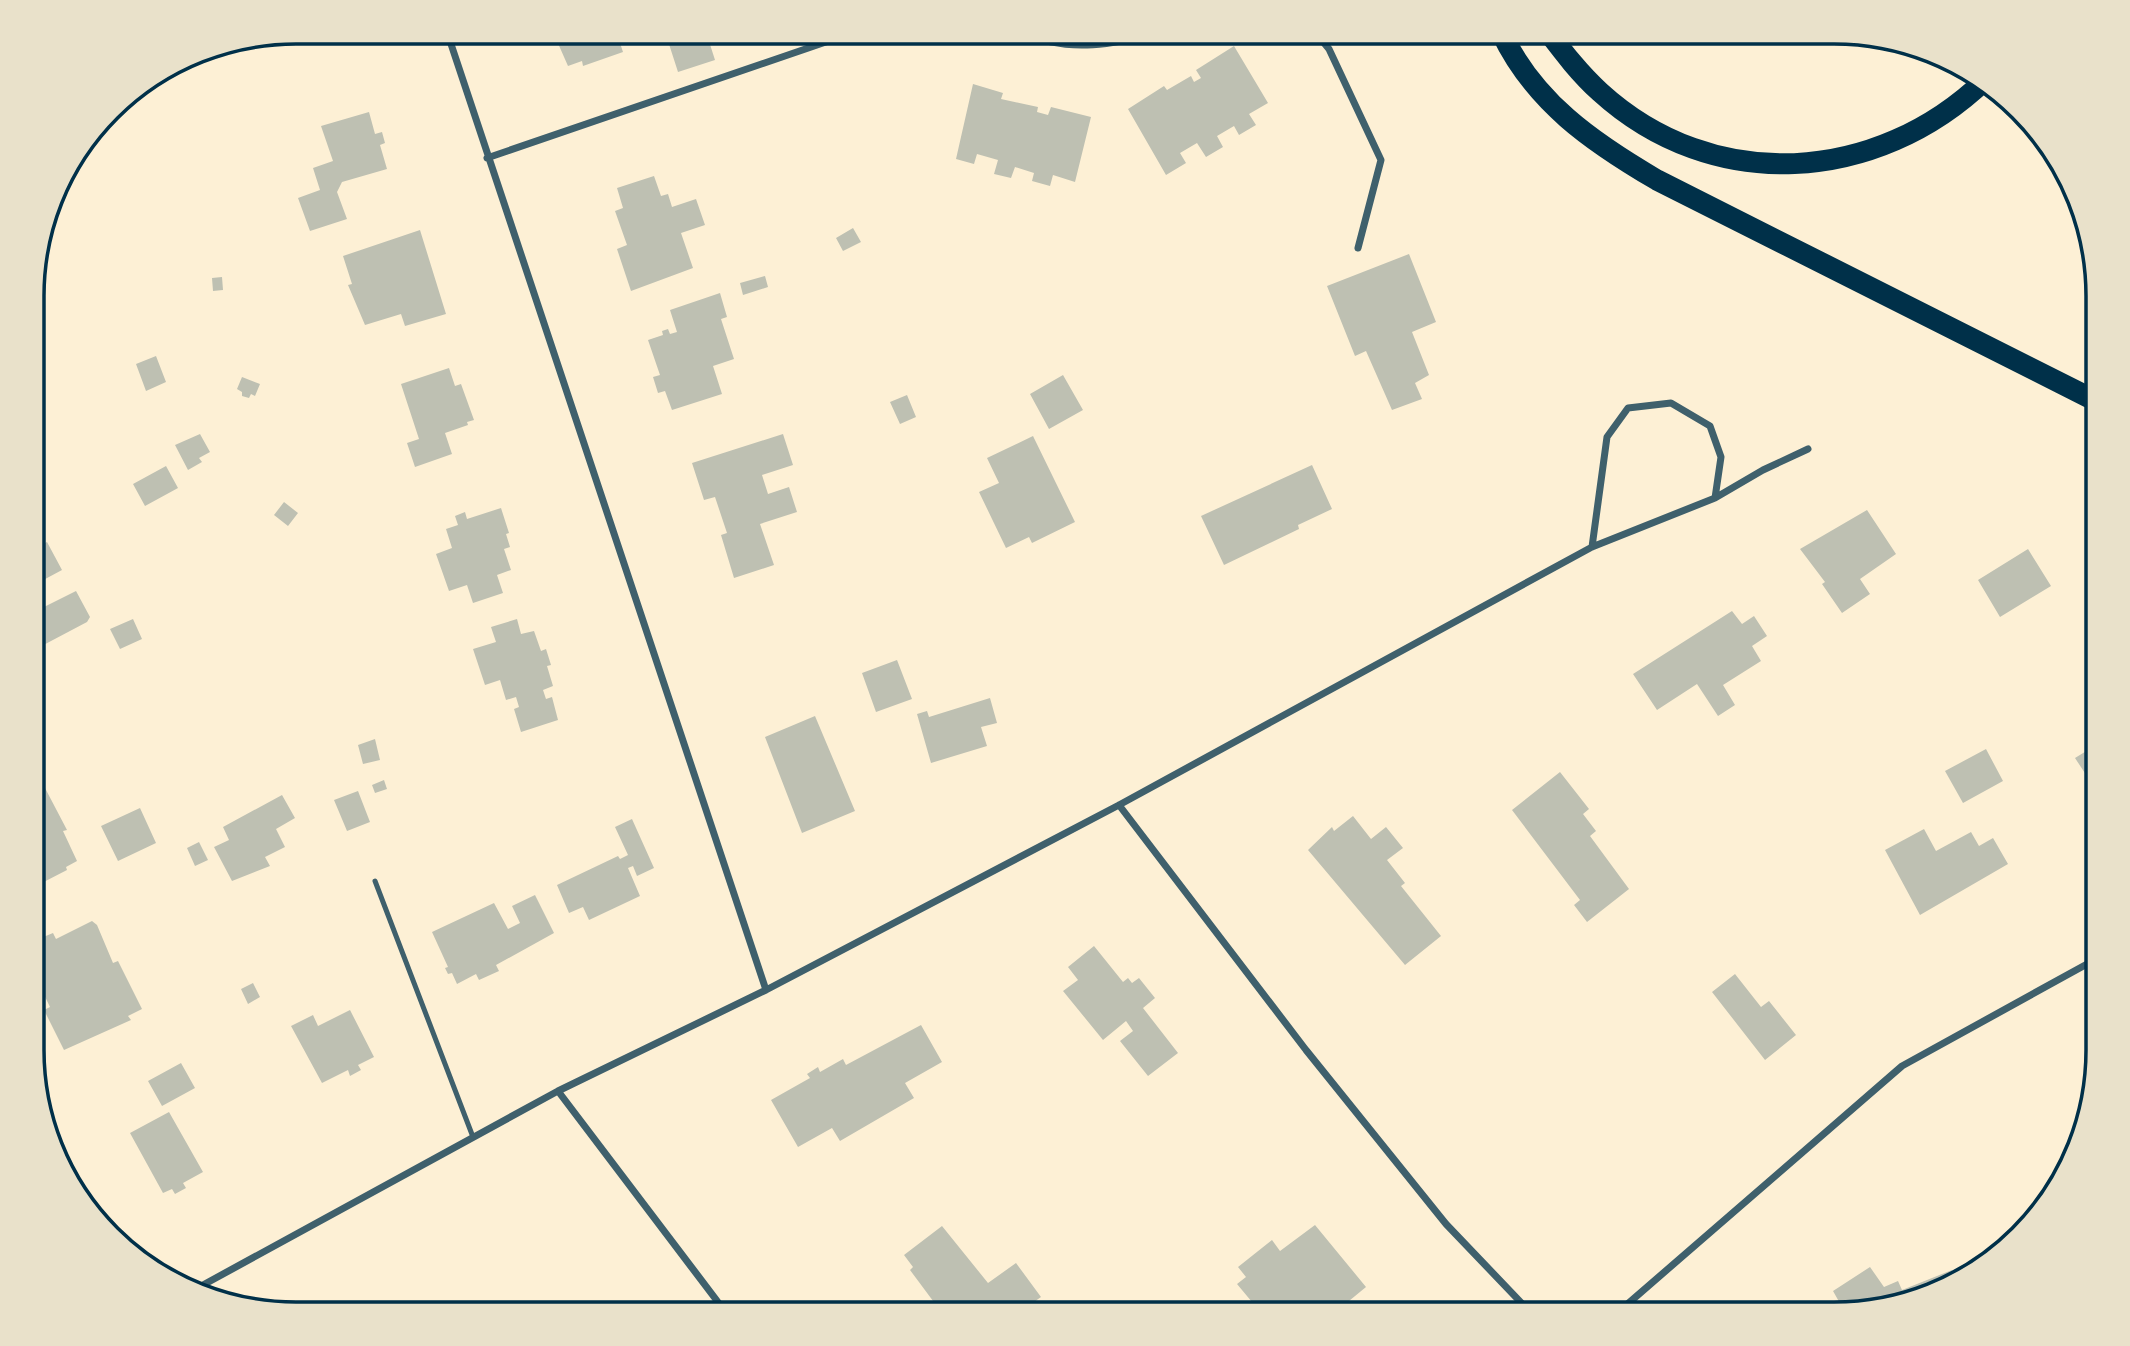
<svg xmlns="http://www.w3.org/2000/svg" width="2130" height="1346" font-family="'Exo 2',sans-serif">
  <style>
    .building { fill: #bec0b2 }
    .lines { fill: none; stroke-linecap: round; stroke-linejoin: round }
    .service { stroke: #3f606c; stroke-width: 5 }
    .minor { stroke: #3f606c; stroke-width: 7 }
    .motorway { stroke: #003049; stroke-width: 21 }
    .rim { fill: none; stroke: #003049; stroke-width: 3.5 }
  </style>
  <rect width="100%" height="100%" fill="#fdf0d5"/>
  <path class="building" d="M316,32h31l-28,9z
    M553,32h72l2,5 -8,3 4,12 -40,14 -1,-5 -14,5z
    M696,32h10l9,28 -37,12 -10,-31z
    M1234,46l34,57 -19,11 7,11 -17,10 -5,-9 -17,10 6,11 -17,10 -9,-14 -17,10 6,10 -20,12 -38,-66 36,-23 3,4 24,-14 3,6 7,-4 -5,-8z
    M973,84l30,9 -2,6 37,8 -1,5 11,3 3,-8 40,10 -16,65 -22,-7 -3,11 -18,-5 2,-8 -19,-6 -4,11 -17,-4 4,-14 -21,-6 -3,10 -18,-5z
    M369,112l6,22 7,-2 3,11 -5,2 7,24 -45,13 -5,10 10,27 -37,12 -12,-33 22,-8 -7,-22 20,-7 -12,-35z
    M654,176l7,20 7,-2 4,13 24,-8 9,26 -24,8 12,35 -62,23 -14,-42 10,-4 -12,-34 8,-3 -6,-20z
    M853,228l8,14 -18,9 -7,-13z
    M420,230l26,84 -41,12 -4,-12 -36,11 -17,-40 4,-1 -9,-28z
    M1409,254l27,68 -24,10 17,43 -14,8 7,16 -30,11 -26,-59 -11,5 -28,-70z
    M765,276l3,11 -25,8 -3,-12z
    M222,277l1,13 -10,1 -1,-13z
    M720,293l7,24 -6,2 13,40 -21,7 9,28 -50,16 -7,-19 -7,2 -5,-16 7,-2 -12,-35 15,-5 -1,-4 6,-2 2,5 7,-2 -7,-22z
    M156,356l10,26 -20,9 -10,-27z
    M449,368l6,18 6,-2 13,36 -7,2 1,3 -23,8 7,21 -37,13 -8,-24 12,-4 -18,-55z
    M1063,375l20,35 -34,19 -19,-35z
    M242,377l18,7 -5,12 -4,-2 -2,4 -7,-2v-4l-5,-3z
    M907,395l9,22 -16,7 -10,-22z
    M200,434l10,18 -11,6 3,4 -14,8 -13,-25z
    M783,434l10,31 -31,10 6,19 21,-7 8,25 -37,12 14,41 -40,13 -13,-43 6,-2 -12,-36 -11,3 -12,-37z
    M1033,436l42,86 -43,21 -3,-6 -23,11 -27,-56 20,-9 -12,-25z
    M1312,465l20,44 -34,16 1,4 -75,36 -23,-49z
    M166,466l12,22 -33,18 -12,-22z
    M284,502l14,11 -10,13 -14,-11z
    M501,508l8,25 -3,1 4,13 -6,2 7,21 -14,5 6,18 -30,10 -6,-18 -18,6 -13,-37 16,-6 -6,-19 12,-4 -3,-9 10,-4 2,7z
    M1867,510l29,44 -36,25 10,15 -28,19 -20,-29 3,-2 -25,-33z
    M47,542l15,28 -28,15v-36z
    M2028,549l23,37 -51,31 -22,-37z
    M76,591l14,26 -3,5 -53,28v-57l8,15z
    M1732,611l10,13 12,-8 13,20 -15,10 9,15 -38,24 12,20 -17,11 -21,-32 -40,26 -24,-36z
    M133,619l9,20 -22,10 -10,-20z
    M517,619l4,15 13,-3 7,20 5,-2 5,16 -4,1 6,20 -10,4 3,9 6,-2 6,23 -37,12 -7,-23 5,-2 -3,-10 -10,3 -6,-20 -15,5 -12,-36 23,-7 -5,-15z
    M897,660l15,39 -36,13 -14,-39z
    M990,698l7,25 -16,4 6,19 -56,17 -14,-49 10,-3 2,6z
    M815,716l40,95 -53,22 -37,-96z
    M375,739l5,21 -17,4 -5,-19z
    M1986,749l17,32 -40,22 -18,-32z
    M2088,750l7,12 3,-2v33l-23,-35z
    M1560,772l29,37 -6,5 13,17 -6,5 39,53 -42,33 -13,-17 6,-5 -68,-90z
    M384,780l3,9 -12,4 -3,-8z
    M45,788l22,42 -4,1 14,30 -11,6 1,3 -33,17v-93z
    M358,791l12,31 -23,9 -13,-31z
    M282,795l13,23 -19,11 9,18 -20,10 5,9 -38,15 -18,-34 15,-7 -6,-13z
    M140,808l16,35 -38,18 -17,-35z
    M1353,816l18,23 15,-12 17,21 -16,12 18,23 -4,3 40,50 -36,29 -97,-115 24,-23 2,4z
    M632,819l22,49 -17,8 -4,-10 -5,2 12,28 -51,24 -6,-13 -14,6 -12,-28 61,-29 2,3 8,-4 -13,-28z
    M1924,829l12,22 35,-19 8,14 14,-8 15,26 -88,51 -35,-65z
    M199,842l9,18 -13,6 -8,-18z
    M535,895l19,38 -58,32 3,6 -20,9 -3,-6 -19,10 -5,-11 -4,1 -3,-6 3,-1 -16,-35 62,-29 14,26 12,-6 -8,-17z
    M92,921l5,4 16,38 5,-2 24,48 -14,7 3,4 -67,30 -20,-40 6,-3 -16,-33v-27l9,-5 -2,-4 12,-5 3,6z
    M1094,946l29,36 5,-4 4,5 7,-5 16,20 -12,10 35,45 -30,23 -28,-35 13,-10 -7,-10 -23,19 -40,-49 15,-11 -10,-13z
    M1735,974l26,33 8,-6 27,34 -31,25 -53,-68z
    M253,983l7,14 -12,7 -7,-15z
    M350,1010l24,47 -16,8 3,5 -11,6 -2,-6 -26,13 -31,-57 22,-11 5,11z
    M921,1025l21,37 -37,21 9,15 -74,43 -8,-13 -34,19 -27,-47 39,-22 -3,-4 11,-7 2,5 23,-13 3,6z
    M181,1063l14,25 -33,18 -14,-25z
    M169,1112l34,60 -20,11 3,5 -11,6 -3,-5 -9,4 -33,-60z
    M1315,1225l51,62 -28,23 3,4h-79l-25,-30 9,-7 -8,-10 34,-27 8,11z
    M942,1226l46,57 28,-20 25,34 -24,17h-80l2,-5 -29,-39 3,-3 -9,-12z
    M1870,1267l14,20 14,-6 4,9 50,-20 5,12 -111,32 -13,-23z
    M530,1301l7,13h-30z"/>
  <g class="lines">
    <path class="service" d="M375,881l98,256"/>
    <path class="minor" d="M447,32l319,958
      M1024,32c43,23 94,11 140,0
      M1315,32l14,17 52,111 -23,88
      M487,158l368,-126
      M1715,498l48,-28 45,-21
      M1119,805l187,245 140,174 86,90
      M558,1091l169,223
      M192,1291l366,-200 208,-101 353,-185 473,-258 123,-49 6,-41 -11,-31 -39,-23 -43,5 -21,29 -15,110
      M1616,1314l286,-248 196,-108"/>
    <path class="motorway" d="M1501,32c33,70 91,110 156,148l441,222
      M1548,32c16,21 32,42 52,60 113,103 277,92 385,-12"/>
  </g>
  <path d="M0 0H2130V1346H0ZM296 44H1834A252 252 0 0 1 2086 296V1050A252 252 0 0 1 1834 1302H296A252 252 0 0 1 44 1050V296A252 252 0 0 1 296 44Z" fill="#e9e1ca" fill-rule="evenodd"/>
  <path class="rim" d="M296 44H1834A252 252 0 0 1 2086 296V1050A252 252 0 0 1 1834 1302H296A252 252 0 0 1 44 1050V296A252 252 0 0 1 296 44Z"/>
</svg>
